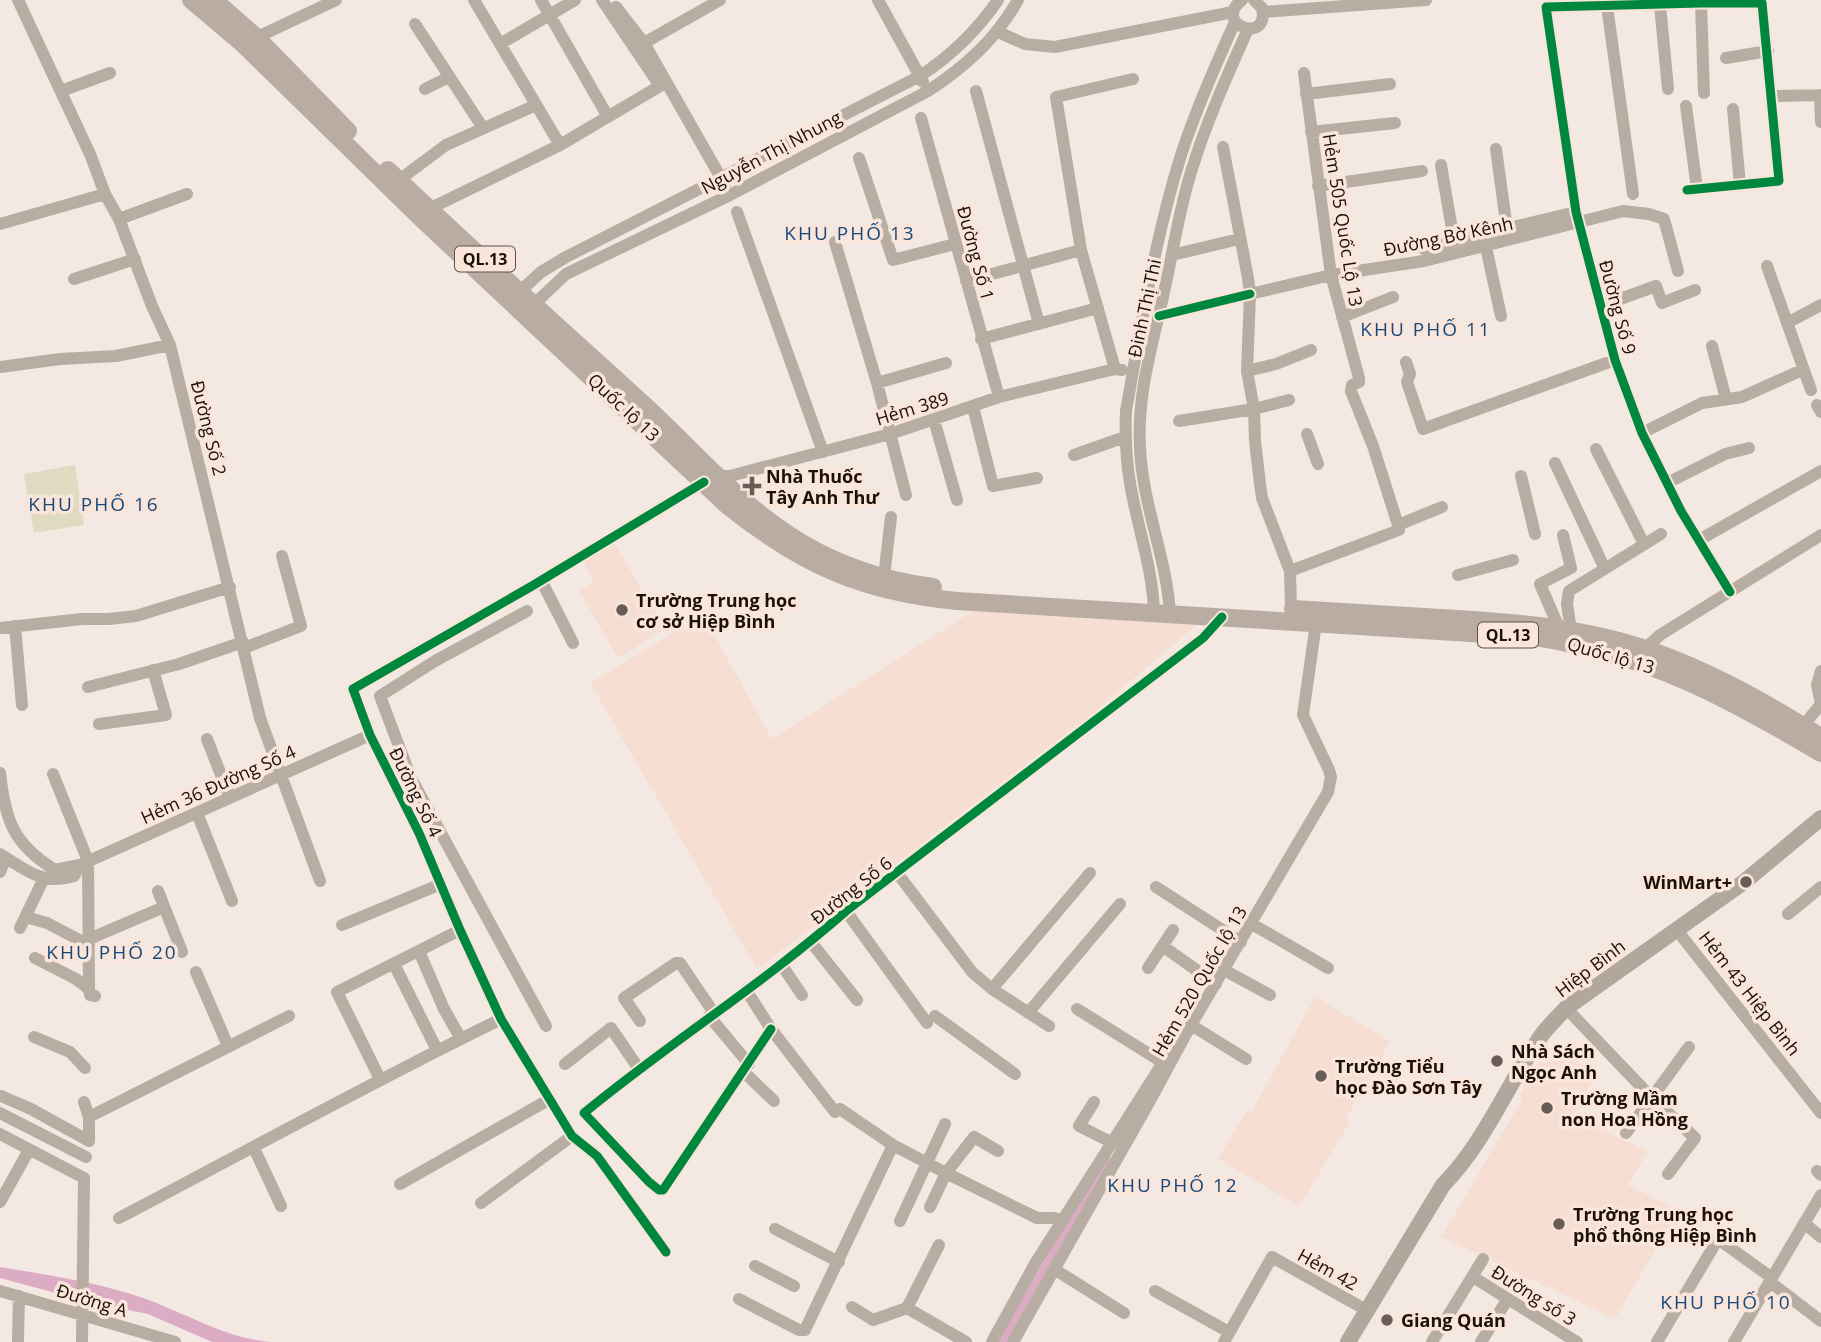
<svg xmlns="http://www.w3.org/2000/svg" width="1821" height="1342" font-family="'Open Sans',sans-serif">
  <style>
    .built { fill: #f6ded3 }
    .green { fill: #dfdac0 }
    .water { fill: #dbacc3 }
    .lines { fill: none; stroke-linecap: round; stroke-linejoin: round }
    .canal { stroke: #dbacc3; stroke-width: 10 }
    .minor { stroke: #b8ada2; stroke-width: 12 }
    .major { stroke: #b2a79c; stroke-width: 16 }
    .highway { stroke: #b8aca3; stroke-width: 18 }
    .cycleway-casing { stroke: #fae5db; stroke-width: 13 }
    .cycleway { stroke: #00873e; stroke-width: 9 }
    .poi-dot { fill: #675c56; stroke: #fae5db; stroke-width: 2.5 }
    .labels { text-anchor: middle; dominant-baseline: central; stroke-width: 7; stroke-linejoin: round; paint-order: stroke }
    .shield { fill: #fae5db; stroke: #5f5049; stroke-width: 2 }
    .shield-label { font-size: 16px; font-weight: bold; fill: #1c100b }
    .street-label { font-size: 18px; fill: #1c100b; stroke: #fae5db }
    .poi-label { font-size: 18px; font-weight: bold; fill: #1c100b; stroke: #fae5db; text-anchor: start }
    .neighbourhood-label { font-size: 19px; letter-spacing: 2px; fill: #174a7c; stroke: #fae5db }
  </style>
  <rect width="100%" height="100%" fill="#f3e8e2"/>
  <path class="built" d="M615,544l50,85 -47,29 -39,-67 15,-9 -11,-21z
    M976,609l225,12 -103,88 -341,260 -167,-286 113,-68 69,124z
    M1315,997l75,44 -44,77 4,4 -51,84 -81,-47 29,-48 4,2z
    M1548,1047l50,25 -26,45 76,34 -20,34 50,25 -63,109 -174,-82 81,-137 -2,-6z"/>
  <path class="green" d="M75,465l9,60 -50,8 -10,-59z"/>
  <path class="water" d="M0,1267c47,8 97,15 143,31 42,15 82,40 127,44h-58l-64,-28 -59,-12 -89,-24z"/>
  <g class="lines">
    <path class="canal" d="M1002,1342l106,-180"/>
    <path class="minor" d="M18,0l72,154 15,40 14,25 33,87 18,39 90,373 60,163
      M474,0l86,145
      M541,0l67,117
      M878,0l45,82
      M1242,0c-31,24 28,46 20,8l-8,-8
      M1701,3l3,90
      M1660,5l8,84
      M1607,6l26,188
      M616,7l28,36 81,142
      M1263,12l163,-12
      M415,24l68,104
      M998,32l27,12 30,3 178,-35
      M251,40l85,-40
      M644,43l76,-43
      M500,44l75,-44
      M1726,58l42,-7
      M1304,73l27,202 28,103v4l-7,3 -1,6 22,55 25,79 44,-18
      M425,89l24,-12
      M61,91l49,-18
      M976,91l63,233
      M1306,94l84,-10
      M1820,95l1,27
      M1773,96l48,-1
      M1686,106l11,83
      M1733,109l7,76
      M921,118l78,279
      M1311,132l84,-9
      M1223,147l25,131 2,16 -3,77 7,38 1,32 5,43 2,14 28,73 1,38
      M1496,149l11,80
      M859,158l34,102 62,-16
      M1441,165l13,76 122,-29
      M399,180l47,-35 90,-40
      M1318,186l104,-15
      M1687,190l92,-9 -17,-178h-61l-155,4 30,205 39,148 27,73 39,78 49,81
      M429,209l131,-64 100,-59 -58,-86
      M737,212l86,240
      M119,219l68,-25
      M0,224l105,-30
      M835,242l42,141 29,112
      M1486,247l15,69
      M1424,249l30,-8
      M1172,255l67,-16
      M1767,266l44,124
      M74,279l61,-20
      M966,281l115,-31
      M1250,294l81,-19 93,-14 199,-50 26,3 15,5 14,52
      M514,297l27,-25 25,-15 354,-181c32,-21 56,-44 78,-76
      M1601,306l55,-20 6,17 33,-13
      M529,309l37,-35 164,-79 198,-104c38,-25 67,-51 90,-91
      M1342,317l51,-20
      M1787,323l34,-18
      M981,339l117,-31
      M1712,346l14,53
      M1406,362l4,12 -3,8 16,47 192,-69
      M0,367l60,-8 56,-3 54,-11
      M1122,370l-7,-1 -34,-119 -25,-153 77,-18
      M1247,371l29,-7 35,-14
      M877,383l69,-20
      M1817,405l4,7
      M973,407l20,79 44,-8
      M934,420l23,80
      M1179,421l75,-12 35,-9
      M1642,433l60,-30 40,-6 60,-27
      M1307,434l11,30
      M1596,449l48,95
      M1074,455l51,-18
      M1555,463l49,104
      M718,476h12l160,-42 109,-37 116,-28
      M1521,476l14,58
      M1667,483l58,-29 24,-6
      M1699,540l122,-69
      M1290,571l109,-41
      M1458,575l55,-15
      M884,577l7,-60
      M541,580l32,63
      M527,611l-92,50 -55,35 31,82 135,248
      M1154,613c-1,-44 -17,-87 -24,-130 -4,-24 -5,-48 -4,-72 15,-85 29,-173 55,-256 15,-46 34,-89 54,-133
      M1170,614c-3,-56 -28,-110 -30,-167 -3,-50 11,-97 22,-146 10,-43 16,-87 29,-129 15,-49 36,-96 57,-143
      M15,626l7,79
      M0,628l82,-9h27l27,-3 94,-29
      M1559,628l-19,-44 31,-16 -8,-33
      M1571,630l-4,-26 2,-13 92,-57
      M244,648l57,-22 -19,-70
      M1645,649l15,-14 161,-100
      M88,687l91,-23 64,-22
      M1821,704l-4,-19 4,-14
      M99,724l67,-9 -13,-45
      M1803,726l18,-22
      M207,739l23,59
      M0,773c5,47 13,71 55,97l25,-5 290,-130
      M53,774l35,87 1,128 1,6 5,1
      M197,813l35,88
      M0,854c26,16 43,32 74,22l6,-11
      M0,872l6,-14
      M898,874l74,98 20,17 57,37
      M1156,887l85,55
      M158,891l24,61
      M846,911l81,112
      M1788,914l33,-27
      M26,917l21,6 42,22
      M1252,924l76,44
      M342,925l99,-41
      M20,928l23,-48
      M1676,929l145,184
      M89,939l75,-32
      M811,942l46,58
      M1164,947l52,37
      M419,951l25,58 17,30
      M35,958l41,21 13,10
      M394,964l43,86
      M781,964l21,31
      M1148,968l25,-38
      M1224,970l46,25
      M196,972l32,74
      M992,989l98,-116
      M746,990l25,39 64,83
      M1566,1008l86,90 43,40 -27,36
      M1077,1009l85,53
      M1028,1013l92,-109
      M709,1016l40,48
      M935,1016l80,58
      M640,1021l-16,-23 52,-35h4l34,50
      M1191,1025l55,34
      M771,1029l-108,161h-4l-10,-8 -65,-69c85,-70 179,-129 262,-202l357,-273 19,-21
      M34,1037l36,15 15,16
      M565,1064l46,-36 28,41
      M743,1071l31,30
      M380,1079l-43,-87 123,-62
      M1,1096l30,13 58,32
      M84,1102l5,15v24
      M1094,1102l-15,24 34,17
      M840,1109l53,36 53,28 91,45h18l8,3
      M0,1113l86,44
      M89,1117l200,-101
      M1626,1133l63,-86
      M0,1134l84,44 -2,164
      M254,1148l27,58
      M1817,1171l4,4
      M400,1184l150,-85
      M0,1202l29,-52
      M481,1203l91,-67
      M930,1207l16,-34 28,-36 24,14
      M119,1218c128,-67 253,-136 382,-199
      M900,1221l45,-97
      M1804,1223l17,14
      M775,1229l64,33
      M666,1252l-69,-96 -25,-20 -71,-117 -41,-89 -41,-97 -49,-98 -17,-46 179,-103 172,-104
      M755,1266l39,20
      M1054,1269l70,44
      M1473,1277l104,65
      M1770,1282l51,39
      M0,1291l175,51
      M1155,1291l74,41
      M739,1299l60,31h6l88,-185
      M852,1307l21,13 34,-12 32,-63
      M907,1308l59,34
      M18,1342l1,-46
      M992,1342l44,-80 133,-209
      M1013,1342l134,-236 44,-81 137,-233 3,-15 -2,-7 -26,-55 13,-92
      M1224,1342l48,-85 96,54
      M1432,1342l51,-83
      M1481,1342l26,-42
      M1657,1342l61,-103 54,39
      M1734,1342l87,-147"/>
    <path class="major" d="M1348,1342l95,-157c42,-43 64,-100 98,-149 7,-10 17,-19 25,-28l178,-126 77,-64"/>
    <path class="highway" d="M191,0l52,44 178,174 307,288c74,59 134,86 229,95l579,36c113,18 189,59 285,116
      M214,0l42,37 92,94
      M388,170c83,80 170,156 255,234 48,44 91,95 146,131 42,28 94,46 144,52
      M1293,609c49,3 99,6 148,9 70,4 138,9 205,31 63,21 118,53 175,88"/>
    <defs>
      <path id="cycleway" d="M1687,190l92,-9 -17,-178h-61l-155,4 30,205 39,148 27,73 39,78 49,81
        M1159,316l91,-22
        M771,1029l-108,161h-4l-10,-8 -65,-69c85,-70 179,-129 262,-202l357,-273 19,-21
        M666,1252l-69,-96 -25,-20 -71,-117 -41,-89 -41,-97 -49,-98 -17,-46 179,-103 172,-104"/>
    </defs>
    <use href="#cycleway" class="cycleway-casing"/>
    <use href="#cycleway" class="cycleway"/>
  </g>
  <g class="poi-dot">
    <path d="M748.5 475.5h7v7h7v7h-7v7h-7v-7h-7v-7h7z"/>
    <circle cx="622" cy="610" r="7"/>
    <circle cx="1746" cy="882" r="7"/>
    <circle cx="1497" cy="1061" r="7"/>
    <circle cx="1321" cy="1076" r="7"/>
    <circle cx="1547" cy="1108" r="7"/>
    <circle cx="1559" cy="1224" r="7"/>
    <circle cx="1387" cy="1320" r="7"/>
  </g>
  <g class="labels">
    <g class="shield">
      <rect x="455" y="246.5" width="60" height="25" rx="5"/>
      <rect x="1478" y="622.5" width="60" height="25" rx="5"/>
    </g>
    <g class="shield-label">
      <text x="485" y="259">QL.13</text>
      <text x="1508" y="635">QL.13</text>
    </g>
    <g class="street-label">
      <text transform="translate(771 152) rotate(-28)">Nguyễn Thị Nhung</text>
      <text transform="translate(1343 220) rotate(81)">Hẻm 505 Quốc Lộ 13</text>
      <text transform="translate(1448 236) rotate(-12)">Đường Bờ Kênh</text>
      <text transform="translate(976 253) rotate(75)">Đường Số 1</text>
      <text transform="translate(1618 307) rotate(75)">Đường Số 9</text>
      <text transform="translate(1144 308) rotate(-78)">Đinh Thị Thi</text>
      <text transform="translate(624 407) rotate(43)">Quốc lộ 13</text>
      <text transform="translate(912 408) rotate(-17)">Hẻm 389</text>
      <text transform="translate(209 428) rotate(76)">Đường Số 2</text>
      <text transform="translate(1611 655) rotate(16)">Quốc lộ 13</text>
      <text transform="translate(218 784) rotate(-24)">Hẻm 36 Đường Số 4</text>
      <text transform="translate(416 792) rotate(64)">Đường Số 4</text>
      <text transform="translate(851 890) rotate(-38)">Đường Số 6</text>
      <text transform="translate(1590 968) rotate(-37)">Hiệp Bình</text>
      <text transform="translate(1199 981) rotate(-60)">Hẻm 520 Quốc lộ 13</text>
      <text transform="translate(1750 993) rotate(52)">Hẻm 43 Hiệp Bình</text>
      <text transform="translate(1328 1269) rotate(29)">Hẻm 42</text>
      <text transform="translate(1534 1295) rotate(32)">Đường số 3</text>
      <text transform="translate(92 1300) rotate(17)">Đường A</text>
    </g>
    <g class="poi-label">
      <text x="766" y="476">Nhà Thuốc<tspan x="766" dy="21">Tây Anh Thư</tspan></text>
      <text x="636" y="600">Trường Trung học<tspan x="636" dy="21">cơ sở Hiệp Bình</tspan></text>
      <text x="1732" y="882" text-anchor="end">WinMart+</text>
      <text x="1511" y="1051">Nhà Sách<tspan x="1511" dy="21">Ngọc Anh</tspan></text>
      <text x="1335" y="1066">Trường Tiểu<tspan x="1335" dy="21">học Đào Sơn Tây</tspan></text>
      <text x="1561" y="1098">Trường Mầm<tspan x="1561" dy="21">non Hoa Hồng</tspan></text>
      <text x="1573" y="1214">Trường Trung học<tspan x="1573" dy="21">phổ thông Hiệp Bình</tspan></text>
      <text x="1401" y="1320">Giang Quán</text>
    </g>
    <g class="neighbourhood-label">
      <text x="850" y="233">KHU PHỐ 13</text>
      <text x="1426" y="329">KHU PHỐ 11</text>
      <text x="94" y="504">KHU PHỐ 16</text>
      <text x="112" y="952">KHU PHỐ 20</text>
      <text x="1173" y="1185">KHU PHỐ 12</text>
      <text x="1726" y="1302">KHU PHỐ 10</text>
    </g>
  </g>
</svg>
